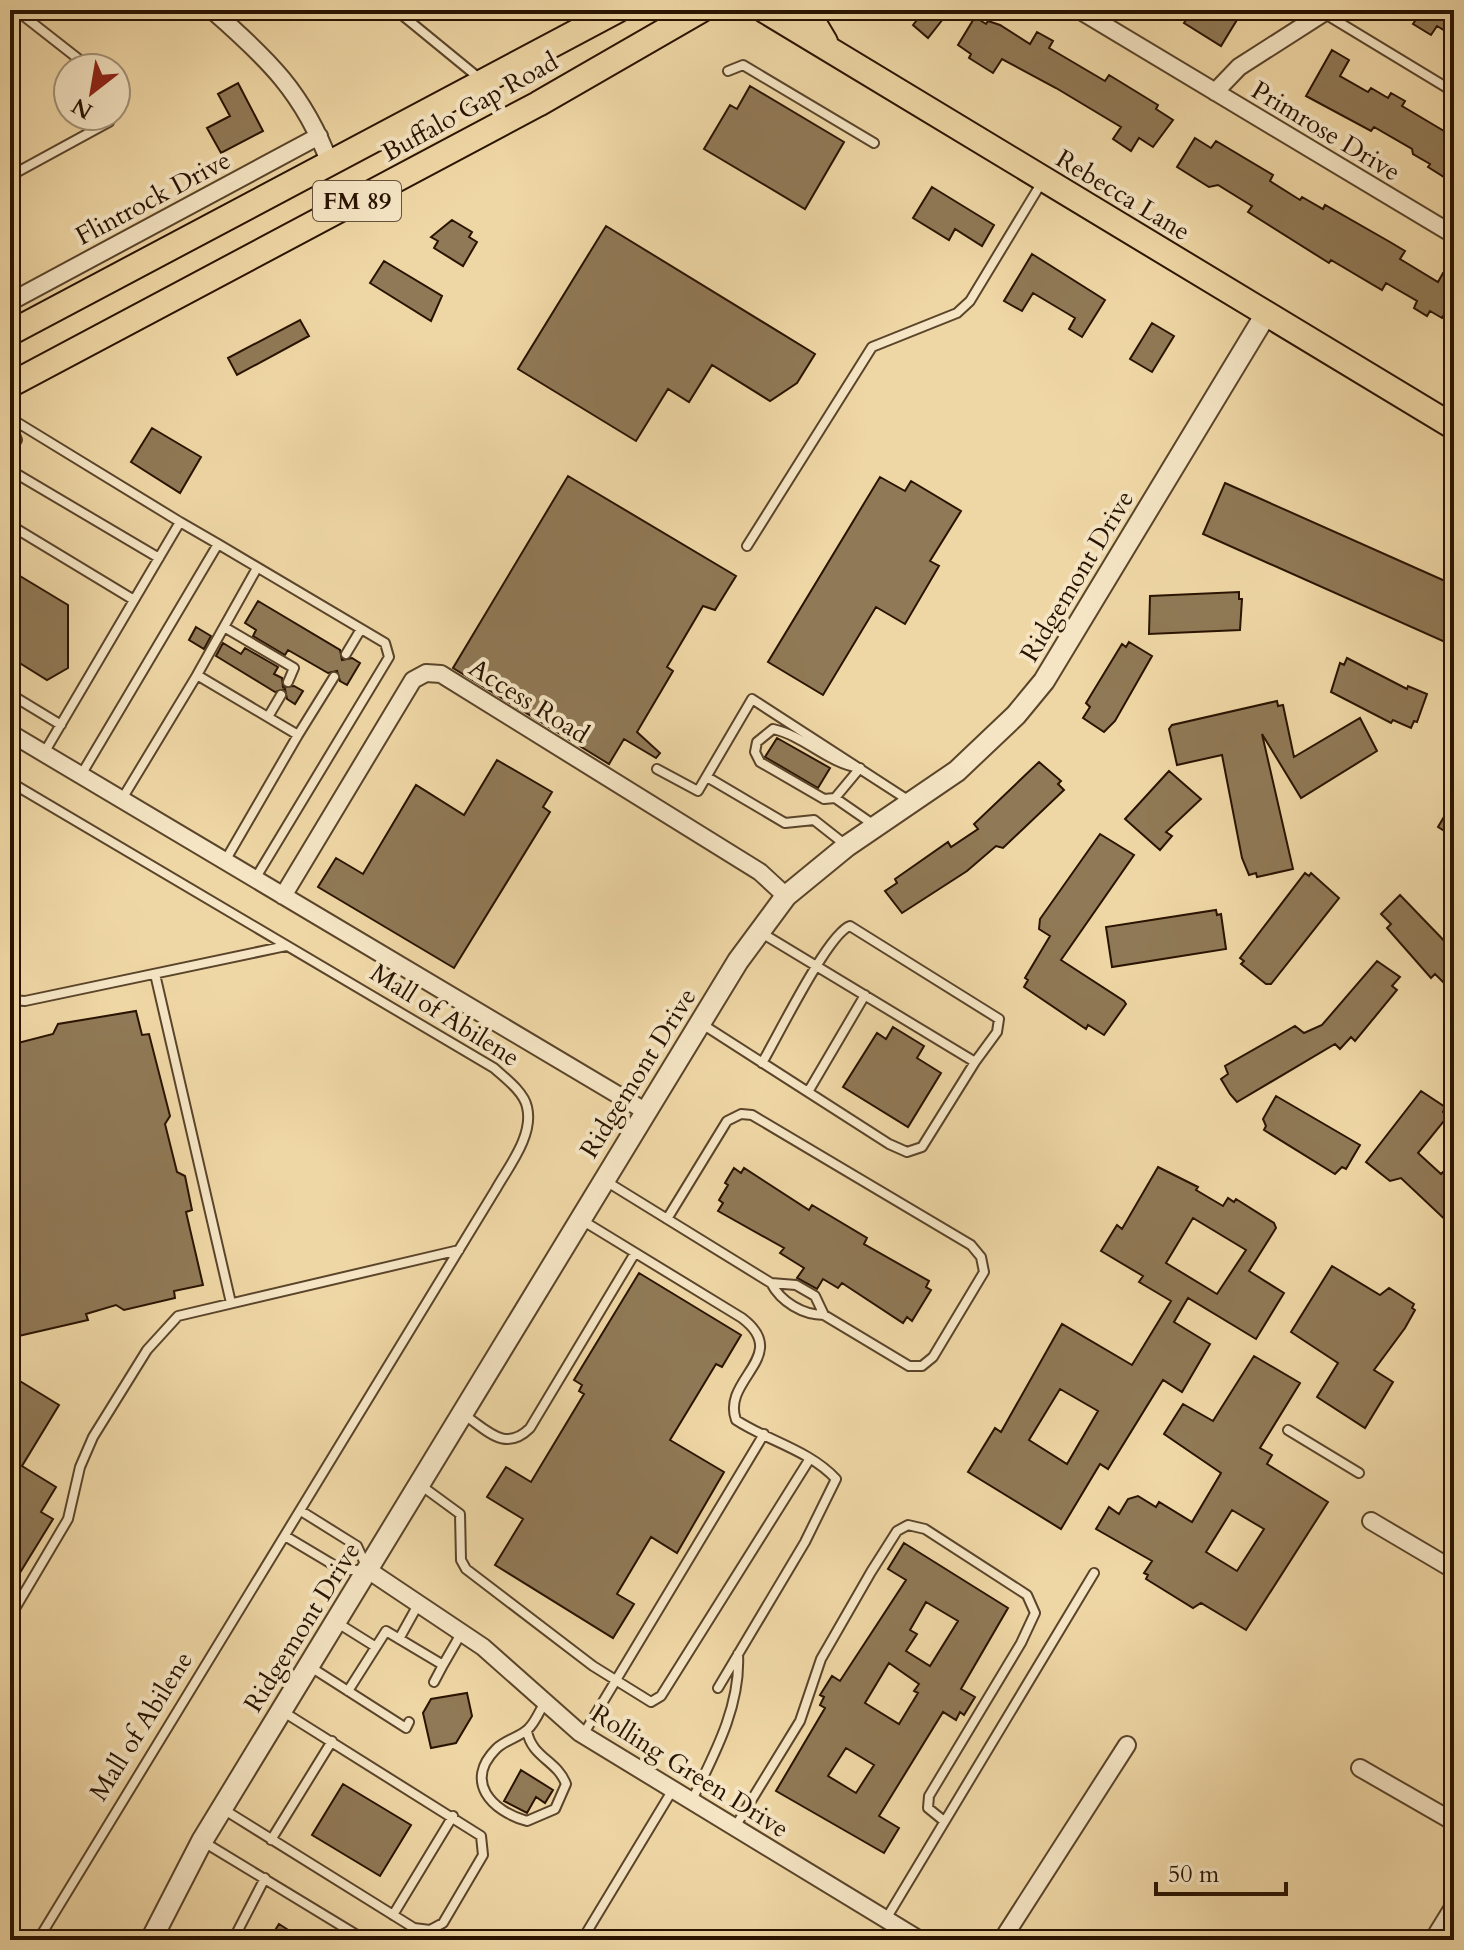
<svg xmlns="http://www.w3.org/2000/svg" width="1464" height="1950" font-family="Cardo,serif">
  <style>
    .building { fill: #907956; stroke: #291301; stroke-width: 2; fill-rule: evenodd }
    .lines { fill: none; stroke-linecap: round; stroke-linejoin: round }
    .service-casing { stroke: #5a442a; stroke-width: 12 }
    .minor-casing { stroke: #5a442a; stroke-width: 20 }
    .tertiary-casing { stroke: #5a442a; stroke-width: 24 }
    .primary-casing { stroke: #291301; stroke-width: 28 }
    .service { stroke: #f5e5c4; stroke-width: 8 }
    .minor { stroke: #f5e5c4; stroke-width: 16 }
    .tertiary { stroke: #f5e5c4; stroke-width: 20 }
    .primary { stroke: #efd7a5; stroke-width: 24 }
    .labels { text-anchor: middle; dominant-baseline: central; stroke-width: 8; stroke-linejoin: round; paint-order: stroke }
    .shield { fill: #f5e5c4; stroke: #66523c; stroke-width: 2 }
    .shield-label { font-size: 24px; font-weight: bold; fill: #291301 }
    .street-label { font-size: 26px; fill: #291301; stroke: #f5e5c4 }
  </style>
  <rect width="100%" height="100%" fill="#efd7a5"/>
  <filter id="stains"><feTurbulence type="fractalNoise" baseFrequency=".0025" numOctaves="4"/><feColorMatrix values="0 0 0 0 .2 0 0 0 0 .09 0 0 0 0 .02 0 0 0 .5 -.17"/></filter>
  <radialGradient id="worn" r=".72"><stop offset=".6" stop-color="#630" stop-opacity="0"/><stop offset="1" stop-color="#630" stop-opacity=".3"/></radialGradient>
  <path class="building" d="M925,10h25l-22,28 -15,-13z
    M1193,10h50l-22,36 -37,-23z
    M1422,10h32v10l-7,12 -10,-6 -6,9 -18,-11z
    M975,17l11,7 2,-3 12,4 30,19 7,-12 16,9 -4,7 56,33 4,-6 49,30 -2,4 17,11 -20,27 -14,-9 -8,13 -18,-12 8,-12 -65,-39 -54,-29 -9,14 -24,-15 2,-4 -13,-9z
    M1332,50l17,10 -9,16 28,16 3,-4 17,10 3,-5 14,8 -3,5 52,31v24l-10,16 -16,-10 2,-3 -17,-10 -1,-5 -38,-22 -3,4 -65,-35z
    M238,83l25,48 -42,22 -14,-25 23,-12 -12,-22z
    M750,86l94,56 -39,67 -101,-60 26,-44 7,4z
    M1195,138l16,10 5,-7 57,34 -3,6 30,19 2,-3 21,12 2,-4 65,37 15,9 -5,8 38,23 5,-9 11,6v18l-12,21 -12,-7 -3,5 -13,-8 3,-7 -31,-18 -4,7 -51,-30 -2,3 -81,-51 4,-6 -34,-21 -9,2 -32,-20z
    M932,187l62,38 -12,21 -27,-17 -6,11 -36,-22z
    M452,220l20,12 -3,5 8,5 -14,24 -29,-18 4,-7 -7,-4z
    M606,226l209,128 -18,29 -27,18 -58,-36 -23,37 -21,-13 -32,52 -118,-72z
    M1032,254l73,46 -23,37 -13,-8 6,-11 -42,-25 -11,18 -18,-10z
    M384,261l58,35 -11,25 -61,-38z
    M300,320l9,16 -72,39 -9,-17z
    M1152,323l22,13 -22,36 -22,-13z
    M152,428l49,29 -21,36 -49,-31z
    M568,476l168,100 -21,34 -12,-4 -36,61 6,4 -36,61 23,21 -4,5 -32,-19 -15,25 -156,-96z
    M880,477l25,14 6,-10 50,30 -31,50 9,5 -34,58 -29,-17 -53,88 -55,-33z
    M1225,483l229,102v61l-251,-112z
    M10,570l58,35v63l-21,12 -37,-23z
    M1239,592v7h3l-2,31 -91,4 1,-38z
    M258,601l82,49 2,10 10,-2 8,5 -13,22 -7,-4 -3,-10 -9,2 -40,-23 -3,5 -32,-19 3,-6 -11,-7z
    M196,627l15,9 -7,13 -15,-9z
    M1129,642l23,14 -37,65 -11,11 -21,-14 7,-11 -4,-4 36,-59 4,3z
    M223,643l18,11 4,-6 33,19 -4,7 8,4 1,9 11,-1 9,5 -8,13 -8,-5 -2,-10 -10,3 -59,-36z
    M1347,658l60,31 1,-3 19,8 -10,28 -3,-1 -3,7 -18,-8 -2,3 -60,-31 9,-29 4,2z
    M1277,701l1,5 5,-1 11,52 66,-39 17,33 -76,47 -39,-64 31,135 -36,8 -1,-4 -7,2 -7,-17 -20,-103 -45,10 -8,-36 3,-4z
    M777,738l53,30 -12,20 -53,-31z
    M497,760l55,32 -9,15 7,5 -96,156 -136,-81 18,-29 27,16 53,-89 48,30z
    M1039,762l22,19 -3,3 6,6 -61,58 -7,-2 -29,25 -65,42 -17,-22 12,-8 -2,-4 53,-37 3,5 27,-18 -4,-5z
    M1169,771l32,28 -35,33 6,4 -12,14 -35,-31z
    M1454,800v37l-16,-10z
    M1100,834l34,21 -73,105 63,41 2,3 -22,31 -16,-10 -2,4 -62,-42 4,-7 -3,-2 25,-42 -11,-7 1,-10z
    M1305,873l4,3 2,-3 28,25 -68,86h-5l-25,-20 3,-3 -4,-3z
    M1400,895l54,56v27l-8,7 -11,-11 -4,4 -44,-50 4,-4 -10,-10z
    M1216,910l1,5 4,-1 5,35 -114,18 -6,-40z
    M1377,961l23,16 -8,9 5,4 -42,51 -4,-4 -11,12 -5,-5 -98,58 -7,-8 -9,-15 7,-5 -3,-8 70,-40 9,7 18,-8z
    M136,1011l6,24 7,-1 21,82 -5,8 12,48 8,4 7,34 -6,2 17,73 -29,6 1,7 -51,12 -8,-5 -30,9 2,6 -78,18v-293l43,-11 5,-10z
    M893,1027l31,19 -7,12 24,15 -33,54 -65,-40 34,-54 9,6z
    M1421,1091l24,16 -2,5 5,4 -30,37 23,21 4,-4 9,8v50l-53,-50 -11,3 -24,-19z
    M1276,1096l84,49 -14,24 -4,-2 -7,7 -71,-44 2,-4 -3,-7z
    M1158,1167l40,20 -2,3 27,16 5,-8 6,4 2,-3 38,24 2,5 -27,43 35,22 -28,46 -68,-41 -14,24 36,22 -28,48 -19,-12 -55,89 -8,-5 -39,65 -93,-57 27,-44 6,4 61,-108 70,41 39,-64 -32,-19 4,-6 -42,-25 16,-26 5,4zM1193,1218l53,32 -29,44 -51,-31zM1060,1389l38,22 -31,53 -38,-24z
    M734,1168l7,5 3,-5 65,42 3,-5 55,33 -3,6 65,37 -3,6 5,3 -19,31 -5,-4 -4,6 -61,-40 -4,5 -15,-9 -6,10 -20,-11 7,-10 -24,-15 4,-5 -66,-37 5,-8 -4,-3 9,-15 -3,-2z
    M1332,1266l48,29 9,-7 25,16 -2,4 3,2 -10,18 -31,42 19,12 -28,46 -48,-31 21,-34 -47,-31z
    M639,1273l102,62 -19,32 -6,-3 -46,76 54,32 -47,81 -26,-16 -34,57 17,10 -21,34 -118,-73 28,-46 -36,-22 19,-30 25,15 53,-88 -5,-3 3,-6 -8,-5z
    M1254,1356l46,27 -40,65 12,7 -5,9 61,38 -82,128 -45,-27 -8,5 -47,-29 2,-4 -4,-2 8,-12 -56,-32 13,-22 10,7 9,-15 10,-3 18,11 3,-5 33,20 29,-49 -57,-39 19,-30 30,17zM1232,1510l32,19 -27,42 -31,-19z
    M10,1375l49,30 -37,61 34,21 -15,25 12,7 -43,70z
    M904,1543l104,65 -47,81 14,8 -11,18 -4,-3 -4,8 -13,-8 -64,104 20,12 -15,25 -108,-62 49,-83 -5,-3 4,-8 -4,-2 12,-19 8,5 66,-101 -18,-11zM926,1602l32,19 -28,45 -24,-15 11,-17 -7,-4zM889,1663l30,21 -5,7 4,2 -19,31 -34,-21zM846,1748l28,17 -18,28 -28,-17z
    M467,1693l5,23 -16,27 -25,5 -8,-35 8,-14z
    M521,1770l32,20 -8,13 -9,-6 -9,16 -23,-12z
    M343,1784l68,41 -31,51 -68,-41z
    M279,1924l25,16h-35z"/>
  <g class="lines">
    <defs>
      <path id="service" d="M16,10l74,58
        M396,10l83,68
        M1322,12l132,80
        M728,71l15,-6 131,78
        M116,95v9
        M10,176l99,-54 2,-6
        M10,418l170,104 -136,231
        M10,450l7,-10 -7,-19
        M10,470l149,88
        M10,525l124,75
        M218,544l167,99 4,14 -134,222
        M747,546l125,-199 85,-34 13,-12 72,-119
        M224,627l70,41 -6,14
        M346,654l15,-25
        M197,675l60,-107
        M10,694l51,31
        M268,717l13,-22
        M773,729c32,7 54,34 87,39l-25,30 -11,1 -64,-37 -5,-10 2,-10z
        M298,735l36,-58
        M657,769l41,22 54,-92 159,103
        M81,775l137,-231 -38,-22
        M707,777l78,46 29,-3 33,26
        M10,782l484,286c11,10 30,24 33,39 7,28 -18,59 -31,82l-458,751
        M835,798l39,27
        M122,799l75,-124 101,60 -73,126
        M155,974l76,329
        M10,1000l15,1 261,-55
        M702,1024l187,120 18,8 15,-5 53,-85 -215,-130
        M762,1063c15,-25 66,-130 88,-137l149,93 -2,13 -22,30
        M808,1092l57,-97
        M604,1180l167,103 25,2 19,11 9,19 85,51h13l11,-9 51,-85 -3,-15 -10,-12 -219,-130 -11,-1 -14,7 -60,98
        M580,1219l162,99c50,38 -21,61 -6,102 32,21 73,30 100,59l-31,63 -87,146
        M771,1283c10,19 32,32 53,32
        M463,1414c24,16 42,39 67,14l105,-175
        M1288,1430l71,43
        M419,1484l41,30 1,46 5,9 127,97 58,36 10,-6 148,-236
        M285,1536l57,34h26l-11,-24 -56,-35
        M10,1617l58,-98 12,-52 13,-30 54,-87 31,-34 281,-66
        M336,1622l40,25
        M399,1639l20,-36
        M443,1665l19,-33
        M309,1666l97,62 3,-6
        M348,1691l38,-60 57,34 -9,17
        M527,1731c5,27 30,29 39,53l-11,25 -28,12c-36,-10 -63,-40 -31,-72 9,-9 24,-12 32,-20 7,-6 12,-19 17,-27
        M583,1735l181,-301
        M691,1802c23,-47 50,-96 47,-148
        M223,1809l191,119 16,2 13,-7 40,-68 -2,-19 -199,-125
        M735,1827l65,-106 21,-62 50,-87 26,-41 11,-6 17,4 102,66 8,18 -14,30 -92,153 -1,12 16,13
        M271,1840l61,-99
        M202,1841l163,99
        M393,1915l60,-99
        M886,1919l208,-346
        M233,1940l32,-62
        M582,1940l90,-149"/>
      <path id="minor" d="M212,10c55,48 92,83 118,154
        M1079,10l375,225
        M1215,92l24,-25 89,-57
        M10,302l309,-166
        M10,733l635,378
        M283,896l130,-216 13,-7 15,1 319,198 26,24
        M1371,1521l83,49
        M368,1570l115,77 97,86 340,207
        M1360,1768l94,54
        M1002,1940l125,-195
        M1433,1940l21,-34"/>
      <path id="tertiary" d="M151,1940l51,-99 536,-880 48,-65 61,-50 110,-75 59,-56 28,-34 222,-367"/>
      <path id="primary" d="M764,10l690,417
        M806,10l19,32
        M10,333l608,-323
        M10,385l528,-281 163,-94"/>
    </defs>
    <use href="#service" class="service-casing"/>
    <use href="#minor" class="minor-casing"/>
    <use href="#tertiary" class="tertiary-casing"/>
    <use href="#primary" class="primary-casing"/>
    <use href="#service" class="service"/>
    <use href="#minor" class="minor"/>
    <use href="#tertiary" class="tertiary"/>
    <use href="#primary" class="primary"/>
  </g>
  <g class="labels">
    <rect class="shield" x="313" y="181" width="88" height="40" rx="6"/>
    <g class="shield-label">
      <text x="357" y="201">FM 89</text>
    </g>
    <g class="street-label">
      <text transform="translate(470 107) rotate(-29)">Buffalo Gap Road</text>
      <text transform="translate(1326 131) rotate(31)">Primrose Drive</text>
      <text transform="translate(1123 195) rotate(31)">Rebecca Lane</text>
      <text transform="translate(153 198) rotate(-28)">Flintrock Drive</text>
      <text transform="translate(1077 576) rotate(-59)">Ridgemont Drive</text>
      <text transform="translate(529 701) rotate(32)">Access Road</text>
      <text transform="translate(445 1015) rotate(32)">Mall of Abilene</text>
      <text transform="translate(638 1073) rotate(-58)">Ridgemont Drive</text>
      <text transform="translate(302 1627) rotate(-58)">Ridgemont Drive</text>
      <text transform="translate(141 1726) rotate(-58)">Mall of Abilene</text>
      <text transform="translate(690 1771) rotate(32)">Rolling Green Drive</text>
    </g>
  </g>
  <rect width="1464" height="1950" fill="none" stroke="#efd7a5" stroke-width="40"/>
  <rect x="12" y="12" width="1440" height="1926" fill="none" stroke="#291301" stroke-width="4"/>
  <rect x="20" y="20" width="1424" height="1910" fill="none" stroke="#291301" stroke-width="2"/>
  <g transform="translate(92 92) rotate(211)"><circle r="38" fill="#f5e5c4" stroke="#a39176" stroke-width="2"/>
  <path d="M0-6L14 30L0 20L-14 30Z" fill="#8f2418"/>
  <text y="-12" font-size="22" font-weight="bold" text-anchor="middle" fill="#291301">N</text>
  </g>
  <path d="M1156 1882v12h130v-12" fill="none" stroke="#291301" stroke-width="4"/>
  <text x="1168" y="1882" font-size="24" fill="#291301" stroke="#f5e5c4" stroke-width="6" paint-order="stroke">50 m</text>
  <rect width="100%" height="100%" filter="url(#stains)"/>
  <rect width="100%" height="100%" fill="url(#worn)"/>
</svg>
